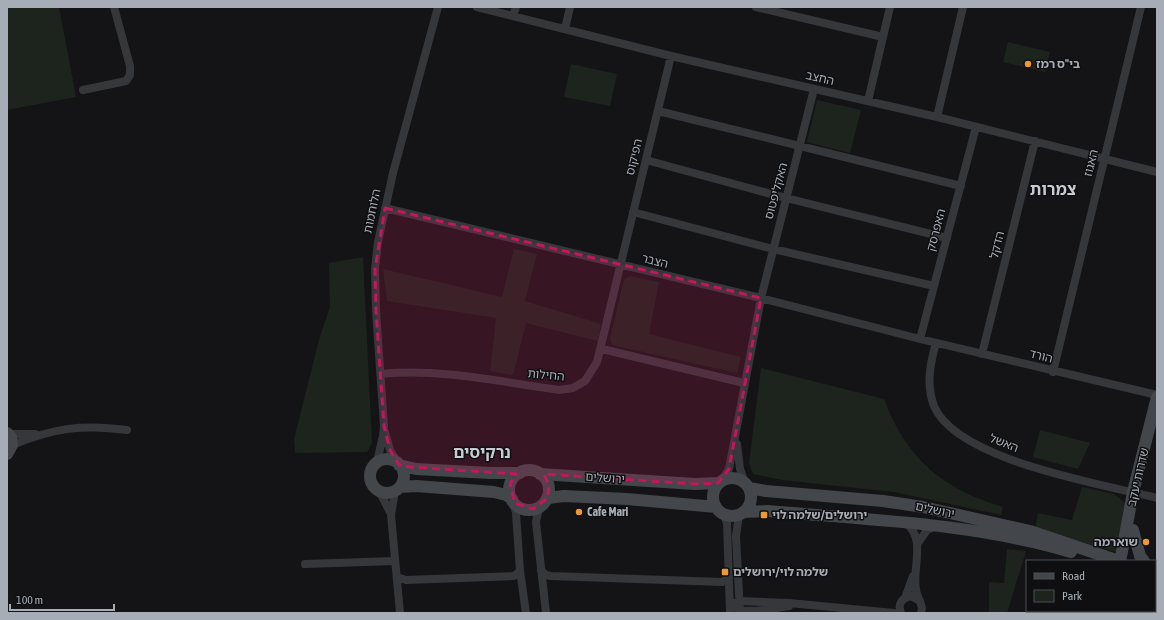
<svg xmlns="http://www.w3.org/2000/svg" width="1164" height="620" font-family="'Asap Condensed','Noto Sans Hebrew',sans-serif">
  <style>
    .green { fill: #1c241d }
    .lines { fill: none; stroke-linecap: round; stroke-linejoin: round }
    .street { stroke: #35373b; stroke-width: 8 }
    .secondary { stroke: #43464b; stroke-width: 12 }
    .marked { fill: #c2185b; fill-opacity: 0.2; stroke: #c2185b; stroke-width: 3; stroke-dasharray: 8 5; stroke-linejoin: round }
    .poi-dot { fill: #ee9834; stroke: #0f0f11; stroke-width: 1.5 }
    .labels { text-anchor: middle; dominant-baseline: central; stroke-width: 3; stroke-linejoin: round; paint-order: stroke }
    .poi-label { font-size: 12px; font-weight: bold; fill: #a6adb6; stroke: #0f0f11; text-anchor: start }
    .street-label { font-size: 12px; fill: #a6adb6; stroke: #0f0f11 }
    .district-label { font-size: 16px; font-weight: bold; fill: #c7cbd2; stroke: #0f0f11 }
  </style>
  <rect width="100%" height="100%" fill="#141416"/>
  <path class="green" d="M7,7h52l17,90 -69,13z
    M1008,42l42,10 -5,20 -42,-10z
    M571,64l46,10 -7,32 -46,-9z
    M817,100l44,10 -11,43 -43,-11z
    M514,249l23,5 -12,47 76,23 -3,17 -72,-18 -13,52 -23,-4 6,-53 -109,-17 -4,-32 119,28z
    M363,257l9,186 -5,9 -72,1 -1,-14 26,-103 10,-29 -1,-44z
    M630,276l29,6 -10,52 92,23 -4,16 -125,-28 -2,-6 14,-59z
    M761,368l123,31c22,59 58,90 119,108l-2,8 -107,-23 -112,-12 -29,-6 -4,-11z
    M1040,430l50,13 -12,26 -45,-12z
    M1082,487l32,7 11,9 -9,49 -81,-23 3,-16 34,7z
    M1007,549l19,2 -19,62h-18v-31l15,1z"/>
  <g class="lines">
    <path class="street" d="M477,7l194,49 266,61 220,55
      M756,7l127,30
      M513,16l3,-9
      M565,29l5,-22
      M83,90l43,-9 4,-6v-9l-16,-59
      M868,101l22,-94
      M658,111l303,75
      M937,117l26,-110
      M646,160l140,38 161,40
      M385,208l376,90 159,41 237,56
      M633,212l140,37 161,37
      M920,339l56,-212
      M936,343c-6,21 -10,42 -2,63 23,55 169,78 223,92
      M602,349l142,34
      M982,354l53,-213
      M1053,372l88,-365
      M381,374c59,-6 120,8 178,16l14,-2 12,-7 12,-19 74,-306
      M385,432l5,18 8,13
      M8,434h27
      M737,444l3,25 5,14
      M12,445c42,-17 70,-21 115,-15
      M377,462l6,-26 1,-10 -8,-115 -1,-42 3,-27 15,-69 45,-166
      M722,480l7,-11 32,-171 53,-209
      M379,491l11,21
      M395,491l-4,24 9,98
      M513,501l3,12 4,58 6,42
      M539,507l-3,15 10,91
      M723,513l4,10 3,90
      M739,515l-3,21 4,77
      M906,523c24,19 0,54 14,78
      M918,543l9,-13 9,-4
      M305,564l90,-3
      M541,570l5,5 5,1 171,6 7,-4
      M397,577l9,3 108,-4 6,-5
      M905,598l8,-22
      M730,605l9,-4 50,2 105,10
      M736,608c11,7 40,0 53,-2
      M1101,611l4,1
      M901,613c-4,-9 1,-15 10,-17l9,5 2,7 -1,5
      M1036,613v-2"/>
    <path class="secondary" d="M7,433l4,4 1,8 -5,9
      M370 476a17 17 0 1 1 34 0a17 17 0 1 1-34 0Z
      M399,465l17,4 74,4h30
      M509 490a20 20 0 1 1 40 0a20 20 0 1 1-40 0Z
      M540,474l155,10 23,-1
      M713 497a19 19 0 1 1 38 0a19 19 0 1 1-38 0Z
      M400,487l16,-1 78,6 12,3 6,4
      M749,488l17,3 117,10 40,6 107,24 86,29
      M548,498l16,-2 63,3 89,8
      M743,512l25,-1c102,9 205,12 303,41
      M1133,530l7,26 4,5
      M1121,557l12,-65 24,-95
      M1155,572l2,1
      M1155,586l2,1"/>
  </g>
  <path class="marked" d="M385,208l376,90 -32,171 -11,14 -23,1 -151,-10 5,11 -1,13 -15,11 -18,-6 -5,-19 6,-10 -106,-7 -11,-2 -9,-15 -6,-24 -8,-115 -1,-42z"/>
  <g class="poi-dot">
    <circle cx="1028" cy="64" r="4"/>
    <circle cx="579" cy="512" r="4"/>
    <rect x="760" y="511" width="8" height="8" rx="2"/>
    <circle cx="1146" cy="542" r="4"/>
    <rect x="721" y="568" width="8" height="8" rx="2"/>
  </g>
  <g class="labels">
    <g class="poi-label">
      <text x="1036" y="64">בי"ס רמז</text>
      <text x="587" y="512">Cafe Mari</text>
      <text x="772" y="515">ירושלים/שלמה לוי</text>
      <text x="1138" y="542" text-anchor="end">שוארמה</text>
      <text x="733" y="572">שלמה לוי/ירושלים</text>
    </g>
    <g class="street-label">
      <text transform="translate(820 78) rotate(13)">החצב</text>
      <text transform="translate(634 157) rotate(-76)">הפיקוס</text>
      <text transform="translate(1091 163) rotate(-76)">האגוז</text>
      <text transform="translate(776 191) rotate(-75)">האקליפטוס</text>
      <text transform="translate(372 211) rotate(-78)">הלוחמות</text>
      <text transform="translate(936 230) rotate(-75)">האפרסק</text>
      <text transform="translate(997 245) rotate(-76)">הדקל</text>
      <text transform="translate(655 261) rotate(14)">הצבר</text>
      <text transform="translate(1041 356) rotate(14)">הורד</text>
      <text transform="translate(546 375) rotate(5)">החילות</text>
      <text transform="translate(1004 443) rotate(21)">האשל</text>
      <text transform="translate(1138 477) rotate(-77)">שדרות יעקב</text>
      <text transform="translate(605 478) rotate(4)">ירושלים</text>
      <text transform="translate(935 510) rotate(12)">ירושלים</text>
    </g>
    <g class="district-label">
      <text x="1053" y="189">צמרות</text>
      <text x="482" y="452">נרקיסים</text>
    </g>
  </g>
  <rect width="1164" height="620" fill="none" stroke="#a6adb6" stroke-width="16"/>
  <rect x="1026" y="560" width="130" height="52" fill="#0f0f11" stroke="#4b4e53"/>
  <rect x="1034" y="573" width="20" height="6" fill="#43464b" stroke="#4b4e53"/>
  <text x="1062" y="580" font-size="12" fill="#a6adb6">Road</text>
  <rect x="1034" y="590" width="20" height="12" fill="#1c241d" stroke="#4b4e53"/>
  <text x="1062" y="600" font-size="12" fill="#a6adb6">Park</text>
  <path d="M10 604v6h104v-6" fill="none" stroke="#a6adb6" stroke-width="2"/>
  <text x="16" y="604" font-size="12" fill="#a6adb6" stroke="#0f0f11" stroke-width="3" paint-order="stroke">100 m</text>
</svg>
